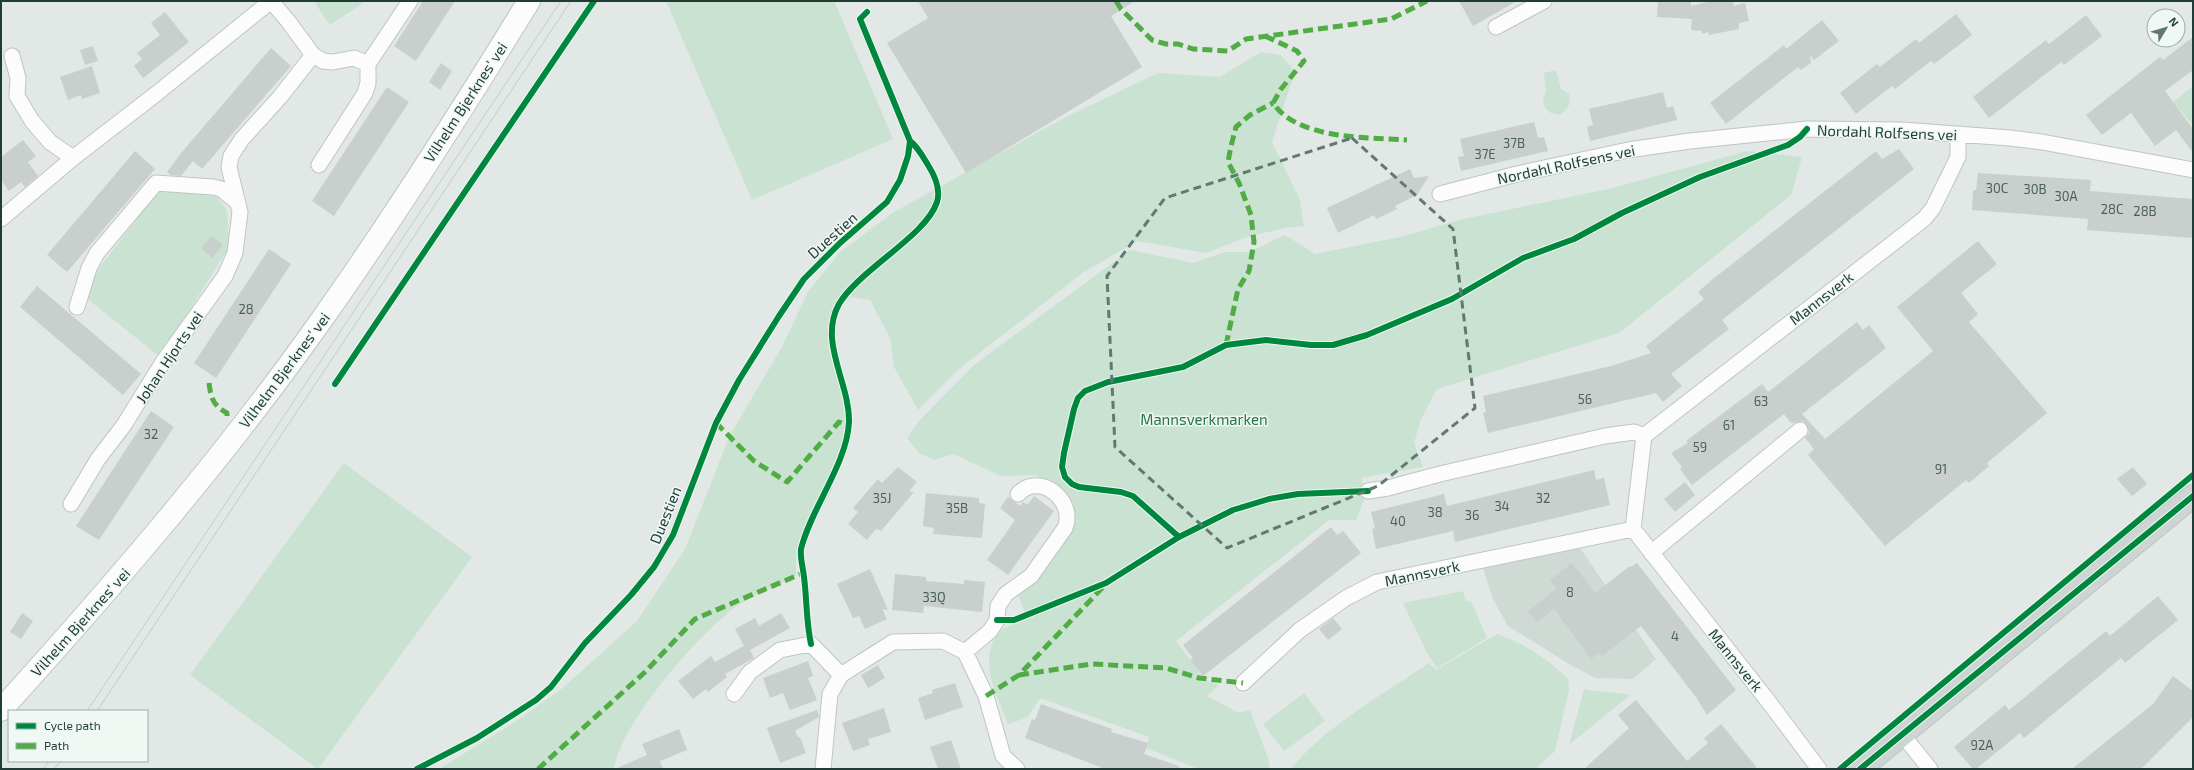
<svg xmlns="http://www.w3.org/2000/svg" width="2194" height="770" font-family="'Exo 2',sans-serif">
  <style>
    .built { fill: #cfdad5 }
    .green { fill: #cae2d2 }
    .building { fill: #c9cfcd }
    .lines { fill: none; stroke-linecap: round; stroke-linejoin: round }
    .street-casing { stroke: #bfc5c2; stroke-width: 17 }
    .secondary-casing { stroke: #bec6c3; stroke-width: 24 }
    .primary-casing { stroke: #bbc5c2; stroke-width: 24 }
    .street { stroke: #fbfcfb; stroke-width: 15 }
    .secondary { stroke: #fbfcfb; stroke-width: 22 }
    .primary { stroke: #cdd5d3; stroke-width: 22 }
    .tram { stroke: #c6cac9; stroke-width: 1 }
    .quiet { stroke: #52ac45; stroke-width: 5; stroke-dasharray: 10 5; stroke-linecap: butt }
    .cycleway-casing { stroke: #f0f8f4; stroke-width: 8 }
    .cycleway { stroke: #00873e; stroke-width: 6 }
    .marked { fill: none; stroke: #637873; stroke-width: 3; stroke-dasharray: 8 5; stroke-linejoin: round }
    .labels { text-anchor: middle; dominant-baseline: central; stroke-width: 3; stroke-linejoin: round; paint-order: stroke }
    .number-label { font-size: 13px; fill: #4a625c }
    .street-label { font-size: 15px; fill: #1f3c35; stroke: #f0f8f4 }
    .park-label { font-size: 15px; fill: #277548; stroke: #f0f8f4 }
  </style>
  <rect width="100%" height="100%" fill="#e2e8e5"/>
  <path class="built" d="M1580,548l76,111 -23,20 -38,-1 -26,-14 -61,-38 -15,-27 -10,-31z"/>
  <path class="green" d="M320,1h42l1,2 -33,22 -15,-22z
    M666,1h168l59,138 -141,61z
    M1261,52l20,3 14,17 -23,70 28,58 4,26 -19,2 -38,9 -41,16 -69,-12 -53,31 -124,96 -42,42 -24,-43 -4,-29 -20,-38 -19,-3 -16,14 -7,30 21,85 -18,66 -35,59v25c-19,10 -45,20 -62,32 -37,28 -113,115 -120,161h-175l76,-47 49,-35 73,-66 48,-72 45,-114 52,-88 26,-55 32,-40 54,-40 172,-95 92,-44 62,4z
    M1556,70l5,19 8,5c2,10 0,14 -9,21l-9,-2 -6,-5 -2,-9 3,-8 -2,-18z
    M2193,86v37l-1,1 -19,-22z
    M1747,151l55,6 -11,38 -172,138 -182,56 -16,30 -7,24 9,24 -62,11 4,19 -9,23h-27l-153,121 30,40 13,4 -12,11 32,17 11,-3 18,48 2,11h-71l-53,-21 3,-11 -109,-39 -12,19 -20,7c-12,-32 -30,-60 -10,-93l29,-12 -9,-26 44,-51 13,-24 -6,-19 -25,-20 -9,-4 -34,1 -48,-22 -19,6 -15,-7 -12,-15 12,-17 55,-56 156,-115 63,13 32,-11h24l36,-17 30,19 85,-17 59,-17 154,-32z
    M159,190l57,6 11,14 2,37 -69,110 -80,-64z
    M344,463l128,94 -154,212 -128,-94z
    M1463,591l3,11 5,-1 16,37 -50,30 -10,-15 -24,-50z
    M1497,634c28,10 50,24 71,45l1,11 -14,61 -20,18h-244c31,-40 95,-77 138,-106l7,7z
    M1584,689c15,4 30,2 46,6l-61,50z
    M1304,693l21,28 -41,30 -21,-27z"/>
  <path class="building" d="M423,1h32l-39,60 -22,-15z
    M918,1h217l-24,15 31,51 -176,106 -79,-130 41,-25z
    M1459,1h58l-44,25z
    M1658,1h33v5l21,-5h20l2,5 11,-3 4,18 -10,2v6l-30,6 -1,-3 -6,2v-3l-11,-1 1,-11 -35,-2z
    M165,12l24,30 -46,36 -9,-12 8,-7 -5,-6 23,-18 -9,-12z
    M1956,14l16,21 -38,29 -3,-3 -36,28 -3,-3 -36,28 -16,-21 37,-29 3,3 36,-28 3,4z
    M2086,15l16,21 -38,29 -3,-3 -72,56 -16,-21 73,-57 3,4z
    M1822,20l17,21 -25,19 -4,-5 1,8 -10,7 -3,-3 -72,57 -16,-21 74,-58 2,4z
    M2193,37v33l-28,21 28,38v24l-17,-23 -21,16 -24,-33 -29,22 -16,-20 74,-58 3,3z
    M93,46l5,15 -13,4 -5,-15z
    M271,48l20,18 -89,103 -9,-8 -12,15 -10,-1 -4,-3 15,-20z
    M441,63l11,8 -12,19 -11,-8z
    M92,66l8,27 -18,6 -1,-4 -13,5 -8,-23z
    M387,87l22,15 -75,114 -22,-15z
    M1663,92l4,16 6,-2 4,14 -87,21 -3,-14 6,-2 -4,-16z
    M1534,122l4,16 6,-1 4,14 -87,20 -3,-14 6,-1 -4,-17z
    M23,140l13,16 -8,6 10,14 -13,11 -4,-5 -12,9 -8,-11v-23z
    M1899,149l15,20 -192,151 7,9 -58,45 11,12 -19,16 -7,-9 -168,40 -5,-20 3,-1 -3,-16 128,-30 40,-13 -5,-7 58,-47 -6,-7 15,-13 163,-128 6,8z
    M135,151l20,18 -88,103 -20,-17z
    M1410,169l4,9 15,-2 -12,19 -22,11 2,3 -21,10 -2,-4 -36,18 -11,-25z
    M1978,173l113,7 -1,11 103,8v39l-106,-8 1,-11 -116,-9 1,-20h3z
    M212,236l11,9 -11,13 -11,-10z
    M1978,241l19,23 -36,29 17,21 -9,8 78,91 -60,50 2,3 -20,17 -3,-3 -81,66 -77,-91 6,-6 -9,-11 4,-5 -2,-8 -4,-4 -12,2 -7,-9 -92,71 -12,-16 2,-2 -11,-14 17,-10 -2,-2 76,-57 6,8 89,-70 6,8 6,-5 17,23 -84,66 23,25 108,-88 -36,-44z
    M269,249l22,15 -75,114 -22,-15z
    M37,286l104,88 -18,21 -103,-88z
    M151,411l23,16 -75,113 -23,-14z
    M898,467l19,15 -8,9 5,1 -33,39 -3,-2 -3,1 -8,10 -19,-16 10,-12 -5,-4 25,-29 4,4z
    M2133,467l14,17 -15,12 -15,-17z
    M1594,470l2,10 8,-2 6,27 -155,37 -2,-11 -77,18 -4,-20 3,-1 -4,-16 73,-18 3,12z
    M1685,482l10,13 -20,17 -11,-13z
    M926,493l53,5v5l6,1 -3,34 -49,-4 1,-6 -11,-2z
    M1034,496l20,15 -46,64 -21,-15 28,-40 -15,-12 8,-11 12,9 3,-4 3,2 3,-1z
    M1331,527l6,8 6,-4 18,22 -158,123 -13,-16 3,-2 -10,-13z
    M1572,563l23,30 35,-27 1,1 6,-4 99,127 -29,25 -11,-18 -55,-71 -39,30 -2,-4 -9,7 -37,-50 -17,13 -9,-11 28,-22 -6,-9z
    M870,569l18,41 -6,-1 5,10 -22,10 -6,-13 -6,2 -16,-34z
    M895,574l31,3v4l38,3v-4l21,2 -3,30 -58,-6 -1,7 -31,-3z
    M2158,596l20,24 -53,43 -4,-5 -97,80 -4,-5 -44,36h-3l-19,-22 51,-42 4,5 97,-79 4,5z
    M22,613l11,8 -12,18 -11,-7z
    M781,613l9,15 -40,22 4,8 -29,16 2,3 -19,15 -2,-3 -13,10 -15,-18 33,-25 4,6 29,-16 -9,-17 20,-11 4,8z
    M1333,618l9,11 -14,11 -9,-11z
    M808,661l5,15 -5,2 9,22 -27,10 -7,-17 -13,5 -7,-20z
    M878,665l7,13 -17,10 -7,-13z
    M2173,676l20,15v26l-50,50 -3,2h-68l81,-65z
    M955,683l8,24 -38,13 -7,-22 15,-5 -1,-3z
    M1636,700l51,61 21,-18 -4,-5 17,-14 37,45h-174l45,-41 -11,-13z
    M1041,704l71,25 -1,3 37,11 -4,11 35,12v3h-74l-80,-31 7,-19 3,1z
    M884,708l7,24 -23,7 2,6 -17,6 -11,-28z
    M817,710l2,7 -24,14 3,6h2l6,16 -26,10 -13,-35z
    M679,729l8,21 -27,11 3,8h-48l32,-14 -5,-11z
    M951,740l10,29h-23l-8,-22z"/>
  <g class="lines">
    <defs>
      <path id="street" d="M271,1l17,20 25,34 10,6 10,1 21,-4 14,6v19l-3,10 -46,72
        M1496,27l48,-26
        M12,56l6,22 -1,18 15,25 18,21 23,16
        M368,64l42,-63
        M1440,194l77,-20 111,-24 62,-9 117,-12 95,1 108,8 32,4 151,28
        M1,219l72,-61 83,-64 115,-93
        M77,307l12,-39 8,-15 59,-70 57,4 8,2 16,13
        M1368,491l20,-3 52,-14 165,-38 29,-4 10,4
        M71,504l27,-45 26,-34 39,-63 62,-86 10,-23 5,-41 -11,-45 2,-11 11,-17 38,-42 33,-42
        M1633,529l11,-93 280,-217 9,-11 25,-51v-23
        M1651,553l149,-123
        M965,652l25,-21 7,-11 1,-14 8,-12 25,-18 34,-48c11,-27 -25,-57 -47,-34
        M1243,683l57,-53 46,-32 31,-16 256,-53 135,172 51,68
        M734,694l16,-22 30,-22 31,-6 30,31
        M1901,733l29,36
        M823,769l7,-75 11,-19 52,-33 50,-1 22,11 21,44 17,60 14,13"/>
      <path id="secondary" d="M1,710c112,-124 222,-251 319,-388 74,-104 142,-212 209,-321"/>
      <path id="primary" d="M1860,769l333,-273"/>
    </defs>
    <use href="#street" class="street-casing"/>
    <use href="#secondary" class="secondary-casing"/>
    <use href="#primary" class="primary-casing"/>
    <use href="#street" class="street"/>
    <use href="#secondary" class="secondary"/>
    <use href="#primary" class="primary"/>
    <path class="tram" d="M87,711l474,-710
      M97,711l474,-710
      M43,769l6,-8
      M54,769l7,-8"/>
    <path class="quiet" d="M1116,1l5,8 31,31 14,4h12l15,5 35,2 18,-12 145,-20 36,-18
      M1265,36l32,15 7,10 -23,28 -8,14c25,37 94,34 134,37
      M1226,345l12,-56 11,-18 5,-29 -3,-27 -12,-32 -11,-21 3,-16 5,-19 14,-12 23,-12
      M209,383c2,16 4,22 18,30v8
      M716,423l38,38 33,21 52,-60 10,4
      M1019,675l73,-11 74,4 33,10 44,5
      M986,696l33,-21 85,-89
      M538,769l107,-97 50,-53 108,-46"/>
    <defs>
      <path id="cycleway" d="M867,12l-7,7 50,122
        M335,384l259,-383
        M1179,537l-46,-41 -12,-4 -42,-5 -7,-3 -7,-7 -3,-10 2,-14 10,-44 4,-11 7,-7 23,-9 75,-15 43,-22 40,-5 45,5h22l34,-10 85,-36 71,-41 51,-19 48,-26 78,-36 88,-32 12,-8 7,-8
        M997,620h17l92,-37 73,-46 54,-27 36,-11 29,-5 70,-3
        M417,769l60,-31 59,-38 15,-13 34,-44 46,-48 23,-28 19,-32 43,-112 23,-43 40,-64 25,-37 36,-36 47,-41 13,-22 8,-24 2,-15c8,6 13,16 18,24 7,11 13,24 9,37 -11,34 -77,67 -98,102 -21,38 11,79 10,118 -2,42 -38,86 -48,127 -1,10 2,18 3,28 3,23 2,44 7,67
        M1840,769l353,-294
        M1860,769l333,-273"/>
    </defs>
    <use href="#cycleway" class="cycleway-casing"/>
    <use href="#cycleway" class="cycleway"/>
  </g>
  <path class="marked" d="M1352,138l101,91 22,179 -97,78 -151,62 -112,-101 -8,-171 58,-78z"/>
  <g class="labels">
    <g class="number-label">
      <text x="1514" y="143">37B</text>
      <text x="1485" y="154">37E</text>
      <text x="1997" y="188">30C</text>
      <text x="2035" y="189">30B</text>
      <text x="2066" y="196">30A</text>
      <text x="2112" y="209">28C</text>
      <text x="2145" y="211">28B</text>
      <text x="246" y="309">28</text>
      <text x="1585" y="399">56</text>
      <text x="1761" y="401">63</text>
      <text x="1729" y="425">61</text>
      <text x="151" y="434">32</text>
      <text x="1700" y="447">59</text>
      <text x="1941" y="469">91</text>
      <text x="882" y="498">35J</text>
      <text x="1543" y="498">32</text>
      <text x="1502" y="506">34</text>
      <text x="957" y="508">35B</text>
      <text x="1435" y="512">38</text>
      <text x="1472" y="515">36</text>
      <text x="1398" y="521">40</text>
      <text x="1570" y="592">8</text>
      <text x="934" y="597">33Q</text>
      <text x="1675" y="636">4</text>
      <text x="1982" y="745">92A</text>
    </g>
    <g class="street-label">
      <text transform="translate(465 102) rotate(-57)">Vilhelm Bjerknes' vei</text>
      <text transform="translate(1887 132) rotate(2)">Nordahl Rolfsens vei</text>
      <text transform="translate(1566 164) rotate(-12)">Nordahl Rolfsens vei</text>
      <text transform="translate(832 235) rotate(-42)">Duestien</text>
      <text transform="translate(1821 298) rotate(-38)">Mannsverk</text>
      <text transform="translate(169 357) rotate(-56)">Johan Hjorts vei</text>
      <text transform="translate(284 370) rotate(-53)">Vilhelm Bjerknes' vei</text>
      <text transform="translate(665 515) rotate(-68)">Duestien</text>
      <text transform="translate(1422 573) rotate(-12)">Mannsverk</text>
      <text transform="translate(80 622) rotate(-48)">Vilhelm Bjerknes' vei</text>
      <text transform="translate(1736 660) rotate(51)">Mannsverk</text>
    </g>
    <g class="park-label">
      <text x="1204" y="419">Mannsverkmarken</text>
    </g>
  </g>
  <rect width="2194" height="770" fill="none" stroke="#1f3c35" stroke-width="4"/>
  <rect x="8" y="710" width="140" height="52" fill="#f0f8f4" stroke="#9cada8"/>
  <rect x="16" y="723" width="20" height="6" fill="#00873e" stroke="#9cada8"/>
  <text x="44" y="730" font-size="12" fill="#1f3c35">Cycle path</text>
  <rect x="16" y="743" width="20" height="6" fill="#52ac45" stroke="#9cada8"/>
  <text x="44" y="750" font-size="12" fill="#1f3c35">Path</text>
  <g transform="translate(2166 28) rotate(52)"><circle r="19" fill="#f0f8f4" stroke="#9cada8"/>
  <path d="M0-3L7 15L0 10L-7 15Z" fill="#637873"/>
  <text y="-6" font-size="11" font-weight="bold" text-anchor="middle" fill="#1f3c35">N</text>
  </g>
</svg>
